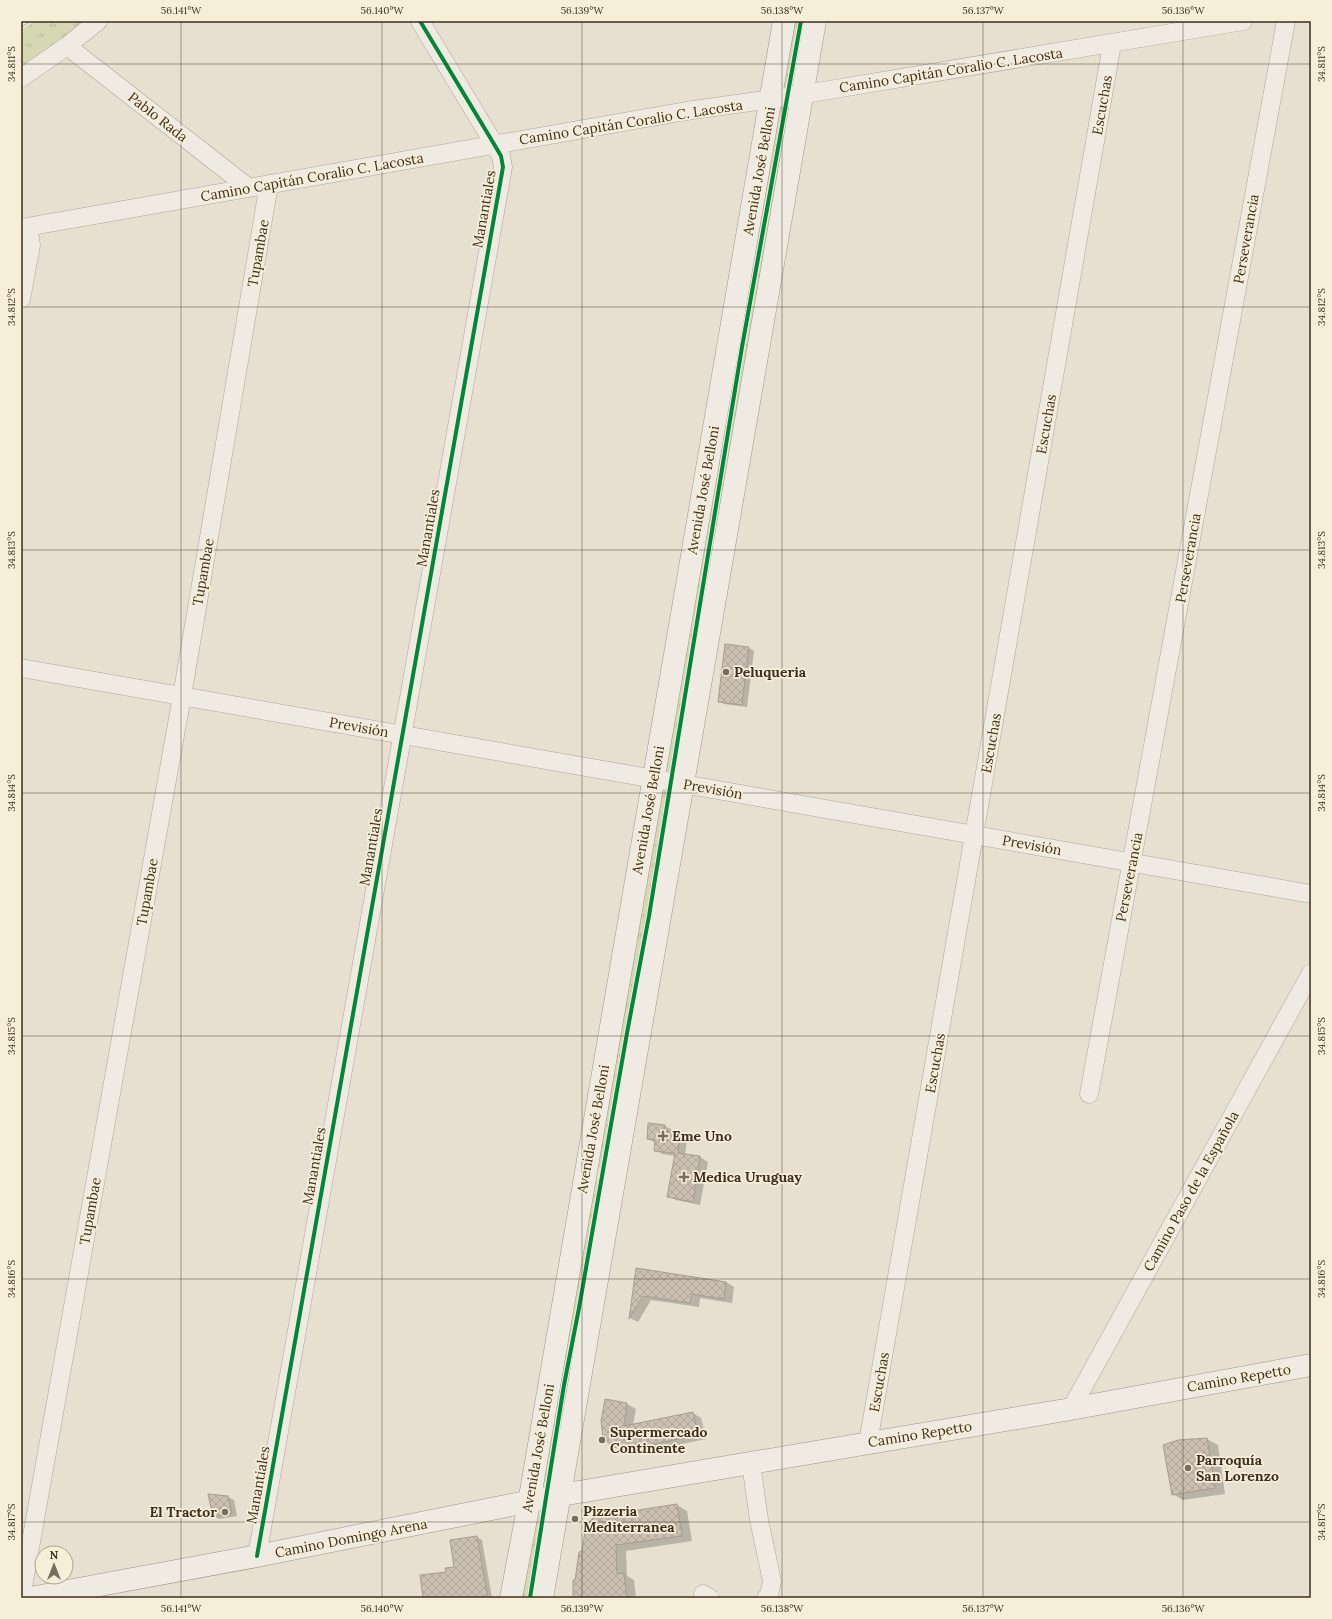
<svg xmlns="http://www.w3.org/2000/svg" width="1332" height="1619" font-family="Lora,serif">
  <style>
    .grass { fill: url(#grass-tufts) }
    .shadow { fill: #0003 }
    .building { fill: url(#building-cross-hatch); stroke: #a89c90 }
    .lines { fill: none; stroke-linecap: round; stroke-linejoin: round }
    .street-casing { stroke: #ada599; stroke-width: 19 }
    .secondary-casing { stroke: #9c958a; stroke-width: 23 }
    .street { stroke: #efebe3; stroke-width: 18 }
    .secondary { stroke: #efebe3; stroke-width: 22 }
    .rail-casing { stroke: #afaaa2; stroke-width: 4.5 }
    .rail { stroke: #f7eed8; stroke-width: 3; stroke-dasharray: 9; stroke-linecap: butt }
    .cycleway-casing { stroke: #f7eed8; stroke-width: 6 }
    .cycleway { stroke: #00873e; stroke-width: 4 }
    .ticks { fill: none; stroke: #3d2e20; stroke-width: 1; stroke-opacity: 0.45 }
    .poi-dot { fill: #786c5e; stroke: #f7eed8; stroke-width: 1.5 }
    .labels { text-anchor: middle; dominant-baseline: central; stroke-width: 3.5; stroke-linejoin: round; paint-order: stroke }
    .street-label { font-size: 14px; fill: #3d2e20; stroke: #f7eed8 }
    .poi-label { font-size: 14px; font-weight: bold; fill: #3d2e20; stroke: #f7eed8; text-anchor: start }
    .neatline { fill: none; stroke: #3d2e20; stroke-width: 1.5 }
    .ticks-label { font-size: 10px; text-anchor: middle; fill: #3d2e20 }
  </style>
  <defs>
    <pattern id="grass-tufts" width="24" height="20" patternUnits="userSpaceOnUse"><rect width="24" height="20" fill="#d6d7b3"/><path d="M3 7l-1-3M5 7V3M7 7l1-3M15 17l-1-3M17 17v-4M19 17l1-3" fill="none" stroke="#b9b99a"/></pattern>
    <pattern id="building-cross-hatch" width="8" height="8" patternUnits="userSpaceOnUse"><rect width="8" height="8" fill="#cbbfb2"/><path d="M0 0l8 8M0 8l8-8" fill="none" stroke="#afa499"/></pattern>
  </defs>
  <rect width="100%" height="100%" fill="#e7e0d1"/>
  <path class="grass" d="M35,21h54l-68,48v-38z
    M789,21h18l-12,62 -5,3h-6z
    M776,103l14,2 -115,665 -9,1 -3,-2z
    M657,787l16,3 -66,377 -7,1 -4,-3z
    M596,1180l6,1 3,3 -52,299 -11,-1 49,-300z
    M534,1516h9l2,1 -10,81h-19z"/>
  <path class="shadow" d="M749,648l5,3 -7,56 -23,-3 -5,-3z
    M665,1126l7,4v3l7,1 8,4 -2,17 15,2 8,5 -8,43 -24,-5 -8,-4 7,-40 -13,-2 -7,-4 1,-7 -8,-4z
    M637,1269l89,13 8,5 -2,16 -32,-5 -1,9 -48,-7 -13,22 -8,-4z
    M606,1400l21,4 9,5 -3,16 60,-12 8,5 5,21 -68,14 -16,-2 -9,-5z
    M1207,1439l11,6 7,49 -42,6 -10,-6z
    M209,1495l19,2 6,3 3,16 -18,3 -5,-3z
    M677,1505l10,6 5,30 -66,10 1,25 7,4 2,18h-62l6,-45z
    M477,1537l5,3 10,58h-68l23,-26 8,-4 -4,-27z"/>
  <path class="building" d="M725,644l24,3 -7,58 -24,-3z
    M648,1123l17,2 -1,6 16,2 -2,20 22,3 -7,46 -26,-5 8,-44 -21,-2 1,-11 -8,-1z
    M636,1268l90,14 -2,17 -32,-5 -2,9 -47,-7 -14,23z
    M605,1399l22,4 -3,23 69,-14 5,23 -69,14 -17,-2 -9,-10 -2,-16z
    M1207,1438l8,50 -43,7 -9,-50 15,-5z
    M208,1494l20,2 4,17 -19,4z
    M677,1504l5,32 -66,9 1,29 7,-1 3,25h-54v-18h2l4,-28 3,-1 4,-26 8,-8z
    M477,1536l11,62h-65l-3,-23 26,-3 -1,-4 9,-1 -4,-27z"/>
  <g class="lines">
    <defs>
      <path id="street" d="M67,46l182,142
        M21,78l46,-32 31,-25
        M21,228l665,-117 101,-14 456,-76
        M21,299l10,-54 -3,-18
        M21,668l1290,226
        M1089,1094l197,-1073
        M1071,1409l240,-436
        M868,1443l244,-1399
        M751,1463l8,57 13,61 -3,14 -3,3
        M257,1556l246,-1389 -2,-11 -7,-12 -74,-123
        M703,1594l7,4
        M21,1598l161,-902 87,-512"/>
      <path id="secondary" d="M30,1598l227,-42 304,-61 510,-86 240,-44
        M511,1598l18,-95 255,-1482
        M542,1598l273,-1577"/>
    </defs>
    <use href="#street" class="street-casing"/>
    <use href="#secondary" class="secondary-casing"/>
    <use href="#street" class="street"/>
    <use href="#secondary" class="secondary"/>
    <defs>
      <path id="rail" d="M21,25l6,-4"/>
    </defs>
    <use href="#rail" class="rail-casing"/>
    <use href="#rail" class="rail"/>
    <defs>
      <path id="cycleway" d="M257,1556l246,-1389 -2,-11 -7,-12 -74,-123
        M530,1598l34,-213 15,-77 48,-275 22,-117 93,-569 59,-326"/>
    </defs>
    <use href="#cycleway" class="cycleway-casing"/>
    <use href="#cycleway" class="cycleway"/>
  </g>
  <path class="ticks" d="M181,21v1577M382,21v1577M582,21v1577M782,21v1577M983,21v1577M1183,21v1577M21,64h1290M21,307h1290M21,550h1290M21,793h1290M21,1036h1290M21,1279h1290M21,1522h1290"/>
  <g class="poi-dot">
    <circle cx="726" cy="672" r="4"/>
    <path d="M661 1130h4v4h4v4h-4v4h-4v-4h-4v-4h4z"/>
    <path d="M682 1171h4v4h4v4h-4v4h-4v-4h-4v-4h4z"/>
    <circle cx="602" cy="1440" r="4"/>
    <circle cx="1188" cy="1468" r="4"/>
    <circle cx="225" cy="1512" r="4"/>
    <circle cx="575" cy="1519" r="4"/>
  </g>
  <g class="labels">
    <g class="street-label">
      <text transform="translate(951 70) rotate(-9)">Camino Capitán Coralio C. Lacosta</text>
      <text transform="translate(1102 105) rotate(-80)">Escuchas</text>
      <text transform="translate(158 117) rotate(38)">Pablo Rada</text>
      <text transform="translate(631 122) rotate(-9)">Camino Capitán Coralio C. Lacosta</text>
      <text transform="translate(759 171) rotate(-80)">Avenida José Belloni</text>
      <text transform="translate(312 177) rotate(-10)">Camino Capitán Coralio C. Lacosta</text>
      <text transform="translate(484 209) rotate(-80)">Manantiales</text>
      <text transform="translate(1246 239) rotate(-80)">Perseverancia</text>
      <text transform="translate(258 253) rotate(-80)">Tupambae</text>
      <text transform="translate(1046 424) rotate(-80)">Escuchas</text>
      <text transform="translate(703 490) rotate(-80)">Avenida José Belloni</text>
      <text transform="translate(428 528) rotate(-80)">Manantiales</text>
      <text transform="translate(1188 558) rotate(-80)">Perseverancia</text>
      <text transform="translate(203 572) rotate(-80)">Tupambae</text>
      <text transform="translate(359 727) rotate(10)">Previsión</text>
      <text transform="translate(991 743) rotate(-80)">Escuchas</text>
      <text transform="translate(713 789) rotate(10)">Previsión</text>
      <text transform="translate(648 810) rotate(-80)">Avenida José Belloni</text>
      <text transform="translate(1032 845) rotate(10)">Previsión</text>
      <text transform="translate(371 847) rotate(-80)">Manantiales</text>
      <text transform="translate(1129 877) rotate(-79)">Perseverancia</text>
      <text transform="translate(147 892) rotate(-80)">Tupambae</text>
      <text transform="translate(935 1063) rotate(-80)">Escuchas</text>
      <text transform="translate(593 1129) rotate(-80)">Avenida José Belloni</text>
      <text transform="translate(314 1166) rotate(-80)">Manantiales</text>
      <text transform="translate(1191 1191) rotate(-61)">Camino Paso de la Española</text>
      <text transform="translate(90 1211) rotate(-80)">Tupambae</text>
      <text transform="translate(1239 1378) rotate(-10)">Camino Repetto</text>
      <text transform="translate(879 1382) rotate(-80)">Escuchas</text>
      <text transform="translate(920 1434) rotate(-9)">Camino Repetto</text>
      <text transform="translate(538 1448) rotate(-80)">Avenida José Belloni</text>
      <text transform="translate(258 1485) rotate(-80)">Manantiales</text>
      <text transform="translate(351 1538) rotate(-11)">Camino Domingo Arena</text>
    </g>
    <g class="poi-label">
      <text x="734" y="672">Peluqueria</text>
      <text x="672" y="1136">Eme Uno</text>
      <text x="693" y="1177">Medica Uruguay</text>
      <text x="610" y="1432">Supermercado<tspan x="610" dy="16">Continente</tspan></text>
      <text x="1196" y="1460">Parroquía<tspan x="1196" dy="16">San Lorenzo</tspan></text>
      <text x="583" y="1511">Pizzeria<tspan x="583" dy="16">Mediterranea</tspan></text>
      <text x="217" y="1512" text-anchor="end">El Tractor</text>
    </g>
  </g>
  <rect width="1332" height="1619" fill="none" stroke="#f7eed8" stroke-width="44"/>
  <g transform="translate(54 1565)"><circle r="19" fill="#f7eed8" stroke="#ada18e"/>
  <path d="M0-3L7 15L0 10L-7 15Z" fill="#786c5e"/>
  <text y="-6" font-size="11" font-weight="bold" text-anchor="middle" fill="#3d2e20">N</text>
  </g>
  <rect x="22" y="22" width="1288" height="1575" class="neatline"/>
  <g class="ticks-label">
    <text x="181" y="14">56.141°W</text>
    <text x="382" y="14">56.140°W</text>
    <text x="582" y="14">56.139°W</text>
    <text x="782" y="14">56.138°W</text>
    <text x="983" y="14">56.137°W</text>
    <text x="1183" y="14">56.136°W</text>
    <text transform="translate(11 64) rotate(-90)" y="4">34.811°S</text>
    <text transform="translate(1321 64) rotate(-90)" y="4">34.811°S</text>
    <text transform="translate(11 307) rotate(-90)" y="4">34.812°S</text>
    <text transform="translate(1321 307) rotate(-90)" y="4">34.812°S</text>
    <text transform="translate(11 550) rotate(-90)" y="4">34.813°S</text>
    <text transform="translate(1321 550) rotate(-90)" y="4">34.813°S</text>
    <text transform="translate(11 793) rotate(-90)" y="4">34.814°S</text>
    <text transform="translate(1321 793) rotate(-90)" y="4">34.814°S</text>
    <text transform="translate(11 1036) rotate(-90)" y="4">34.815°S</text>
    <text transform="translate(1321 1036) rotate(-90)" y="4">34.815°S</text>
    <text transform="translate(11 1279) rotate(-90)" y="4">34.816°S</text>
    <text transform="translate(1321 1279) rotate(-90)" y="4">34.816°S</text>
    <text transform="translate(11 1522) rotate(-90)" y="4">34.817°S</text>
    <text transform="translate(1321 1522) rotate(-90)" y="4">34.817°S</text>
    <text x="181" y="1612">56.141°W</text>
    <text x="382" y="1612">56.140°W</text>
    <text x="582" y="1612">56.139°W</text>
    <text x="782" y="1612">56.138°W</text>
    <text x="983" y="1612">56.137°W</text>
    <text x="1183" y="1612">56.136°W</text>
  </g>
</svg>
